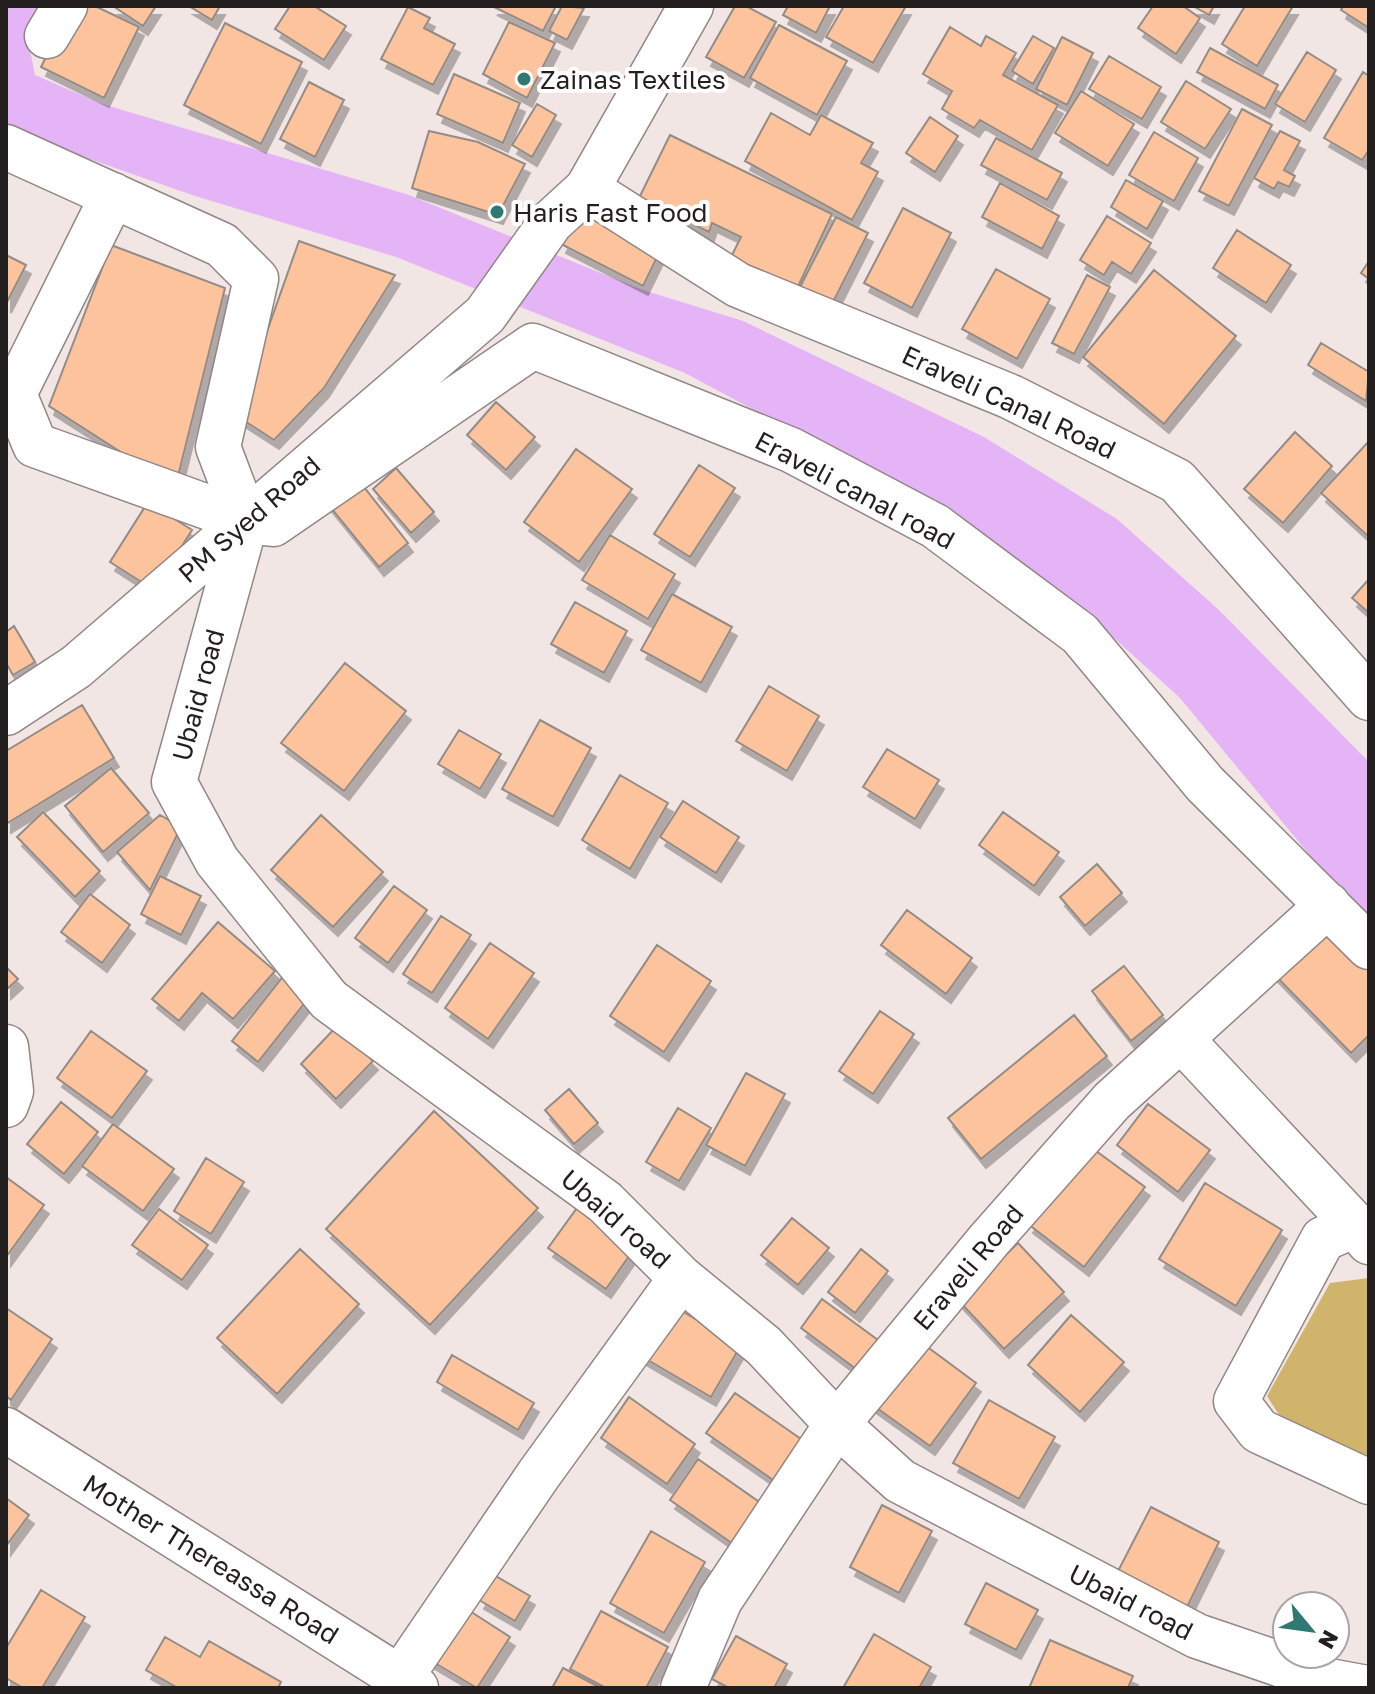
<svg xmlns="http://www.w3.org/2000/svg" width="1375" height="1694" font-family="'Golos Text',sans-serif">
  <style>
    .green { fill: #d0b46b }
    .water { fill: #e5b4f6 }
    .building { fill: #fcc39c; stroke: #938b85; stroke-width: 2; filter: url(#shadow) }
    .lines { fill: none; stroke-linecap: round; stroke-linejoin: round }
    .minor-casing { stroke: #918685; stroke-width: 47 }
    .minor { stroke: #fff; stroke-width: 44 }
    .poi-dot { fill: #307872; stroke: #fff; stroke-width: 3 }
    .labels { text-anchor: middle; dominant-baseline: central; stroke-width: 8; stroke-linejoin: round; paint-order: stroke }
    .poi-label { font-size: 26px; fill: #231f1f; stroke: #fff; text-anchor: start }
    .street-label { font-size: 26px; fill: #231f1f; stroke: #fff }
  </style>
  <defs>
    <filter id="shadow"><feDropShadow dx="5" dy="9" stdDeviation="0" flood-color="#0004"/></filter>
  </defs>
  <rect width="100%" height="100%" fill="#f2e6e5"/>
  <path class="green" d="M1369,1278v179l-90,-42 -12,-19 63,-113z"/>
  <path class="water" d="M6,6h51l-27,44 5,25 67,29 304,90 237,96 100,31 241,116 133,82 102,91 150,152v158l-14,-10 -175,-212 -110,-100 -157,-103 -228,-122 -289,-116 -204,-62 -128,-45 -58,-27z"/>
  <path class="building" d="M71,6h24l44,21 -35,71 -63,-31z
    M113,6h43l-13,20z
    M189,6h31l-8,14z
    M290,6h24l32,20 -22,34 -49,-31z
    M492,6h64l-13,25z
    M562,6l22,2 -17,32 -18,-9z
    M735,6h11l30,16 -32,56 -38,-21z
    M788,6h42l-14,27 -33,-18z
    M844,6h62l-33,57 -47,-26z
    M1153,6h30l17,12 -24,36 -38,-26z
    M1193,6h21l-5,9z
    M1245,6h48l-36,60 -35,-22z
    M1343,6h26v22l-28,-18z
    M408,7l22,11 -6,10 31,16 -22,41 -52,-26z
    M509,22l46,21 -28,55 -44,-24z
    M225,23l77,39 -41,82 -77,-39z
    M779,25l68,36 -30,54 -67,-37z
    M950,27l31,19 5,-10 30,17 -13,22 55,30 -26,45 -52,-30 -6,8 -32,-19 10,-18 -29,-17z
    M1033,36l21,12 -21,36 -21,-13z
    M1062,37l31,16 -26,52 -31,-16z
    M1210,48l68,37 -13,24 -68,-37z
    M1307,52l29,18 -31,52 -30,-18z
    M1109,56l52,31 -19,32 -53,-30z
    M1363,72l6,4v74l-7,10 -38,-22z
    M454,74l66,29 -17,40 -66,-29z
    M1186,81l45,28 -26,40 -44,-27z
    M309,82l35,18 -29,57 -35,-18z
    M1081,91l53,33 -26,42 -53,-33z
    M537,104l19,11 -24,42 -20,-12z
    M1242,109l30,16 -43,81 -30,-15z
    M771,113l39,22 11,-20 52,28 -12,20 17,9 -26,48 -107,-59z
    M930,117l28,19 -23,36 -29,-19z
    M429,131l49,11 47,22 -27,51 -86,-27z
    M1280,131l20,10 -16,29 11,6 -6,11 -11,-5 -4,7 -20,-11z
    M1154,132l44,26 -24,43 -45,-26z
    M670,135l162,79 -37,79 -66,-32 12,-24 -29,-14 -3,9 -70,-34z
    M996,138l66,35 -15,27 -66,-35z
    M1126,180l37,21 -16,28 -36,-22z
    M1000,183l59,33 -17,33 -60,-32z
    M580,206l82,41 -19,39 -82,-42z
    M903,208l48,25 -39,75 -48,-25z
    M1107,216l44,27 -20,31 -19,-12 -8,13 -24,-15z
    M836,217l32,16 -36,71 -32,-17z
    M1237,230l54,35 -25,38 -53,-35z
    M299,241l96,34 -71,113 -50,52 -37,-24z
    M111,245l114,43 -47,188 -51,-20 -78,-50z
    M6,255l20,10 -20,39z
    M1369,261v18l-8,-6z
    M996,269l54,30 -33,60 -55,-30z
    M1154,270l82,66 -72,88 -81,-67z
    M1087,275l23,12 -36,67 -22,-11z
    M1321,343l48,29 -3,29 -58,-36z
    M496,402l39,35 -29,33 -39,-35z
    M1295,432l37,34 -49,57 -39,-34z
    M1369,441v96l-48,-44z
    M576,449l56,40 -53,73 -55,-40z
    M699,465l36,23 -45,69 -36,-23z
    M396,468l38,44 -23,21 -38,-44z
    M353,473l55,70 -29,24 -56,-69z
    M148,502l44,28 -38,60 -44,-28z
    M610,535l65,39 -27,45 -66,-39z
    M1369,579v34l-17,-15z
    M672,594l60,33 -31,56 -60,-33z
    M575,602l52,29 -23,42 -53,-29z
    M14,626l21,36 -22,13 -7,-12v-31z
    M345,663l61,48 -62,80 -63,-48z
    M769,686l50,30 -32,55 -51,-30z
    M82,705l32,53 -108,66v-73z
    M540,720l51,28 -38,69 -51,-28z
    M459,730l42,24 -21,35 -42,-25z
    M887,749l52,31 -24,39 -52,-32z
    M111,768l38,45 -46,39 -38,-46z
    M620,775l48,28 -38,66 -48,-29z
    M683,801l56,36 -23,36 -56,-36z
    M43,812l57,59 -25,26 -58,-60z
    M1003,812l56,40 -25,34 -55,-41z
    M160,815l21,12 -31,63 -33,-38z
    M321,815l62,57 -50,55 -62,-57z
    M1097,864l25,29 -37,33 -25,-29z
    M160,876l41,20 -20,39 -40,-21z
    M394,886l33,24 -39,53 -33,-25z
    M90,894l40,31 -28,38 -41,-31z
    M907,910l65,48 -26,36 -65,-49z
    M441,916l30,19 -39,58 -29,-19z
    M1322,917l47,49v69l-18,18 -82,-84z
    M218,922l57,49 -42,48 -31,-26 -23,28 -27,-22z
    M490,943l44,30 -46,66 -43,-31z
    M657,945l54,36 -47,71 -54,-36z
    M1124,966l39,49 -32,26 -39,-50z
    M6,967l12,12 -12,11z
    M285,974l26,21 -53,67 -26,-21z
    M880,1011l34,23 -41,60 -34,-23z
    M1074,1015l33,41 -126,103 -33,-41z
    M337,1026l36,35 -37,38 -35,-35z
    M91,1031l56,40 -35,47 -55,-40z
    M746,1073l39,21 -40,72 -39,-21z
    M569,1089l29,34 -24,21 -29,-34z
    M61,1102l37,30 -34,42 -37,-30z
    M1148,1104l62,46 -32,42 -61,-47z
    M678,1108l33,20 -32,53 -33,-19z
    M434,1111l104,97 -108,117 -104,-96z
    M113,1124l61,45 -31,42 -61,-45z
    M1088,1145l57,42 -61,80 -56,-43z
    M206,1158l38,24 -33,52 -37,-23z
    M6,1177l38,28 -38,52z
    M1205,1183l77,47 -46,76 -77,-47z
    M577,1208l57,41 -28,40 -58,-41z
    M159,1209l49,36 -26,35 -50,-35z
    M792,1218l37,30 -31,37 -37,-30z
    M1018,1243l46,49 -60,57 -46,-49z
    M300,1249l59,55 -82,90 -60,-56z
    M861,1249l27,22 -33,42 -27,-21z
    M822,1299l60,44 -22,29 -59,-44z
    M671,1305l70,40 -30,52 -70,-41z
    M6,1308l46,31 -41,61 -5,-4z
    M1071,1315l53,47 -44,50 -52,-47z
    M914,1337l62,46 -46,63 -63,-45z
    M452,1355l82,48 -16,27 -81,-48z
    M735,1393l66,46 -28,41 -67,-47z
    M629,1397l66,47 -28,40 -66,-46z
    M989,1400l66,37 -36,62 -66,-36z
    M698,1459l67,47 -29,40 -66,-46z
    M6,1498l23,17 -23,31z
    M882,1505l50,26 -33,62 -49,-26z
    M1151,1507l68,35 -34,69 -70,-34z
    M651,1531l54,31 -41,71 -54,-30z
    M494,1575l36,21 -15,25 -36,-21z
    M986,1583l52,27 -22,40 -51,-26z
    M41,1590l44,27 -43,71h-19l-17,-10v-30z
    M462,1606l48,31 -33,51 -49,-29z
    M601,1611l67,36 -22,41h-40l-36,-19z
    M874,1634l57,33 -12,21h-76z
    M736,1636l51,28 -13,24h-45l-17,-9z
    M165,1637l35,20 9,-16 72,41 -3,6h-100l-32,-18z
    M1050,1640l83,36 -5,12h-99z
    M563,1668l38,20h-49z"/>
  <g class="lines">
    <defs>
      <path id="minor" d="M47,36l18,-30
        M6,147l216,98 34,34 -38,168 28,74
        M587,189l151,96 273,112 166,84 192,217
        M113,195l-99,199 21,51 211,76 27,3 260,-178 258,104 144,76 145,108 125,150 164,163
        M246,521l-72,261 43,79 112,139 276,202 76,76 83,68 73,78 63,57 297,155 132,45 38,7
        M6,713l70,-46 409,-352 66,-93 36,-33 104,-183
        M1181,1039l174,186
        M6,1047l5,44 -5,14
        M1369,1242l-14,-17 -32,14 -87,162 23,30 110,51
        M6,1430l410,258
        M400,1678l139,-204 142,-196
        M683,1688l37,-88 117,-176 152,-184 123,-139 216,-196"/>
    </defs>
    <use href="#minor" class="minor-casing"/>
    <use href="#minor" class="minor"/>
  </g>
  <g class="poi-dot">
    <circle cx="524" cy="79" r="8"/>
    <circle cx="497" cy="212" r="8"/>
  </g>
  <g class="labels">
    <g class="poi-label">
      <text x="540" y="79">Zainas Textiles</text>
      <text x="513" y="212">Haris Fast Food</text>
    </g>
    <g class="street-label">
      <text transform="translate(1009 402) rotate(25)">Eraveli Canal Road</text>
      <text transform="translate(855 490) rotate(28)">Eraveli canal road</text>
      <text transform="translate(249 519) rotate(-41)">PM Syed Road</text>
      <text transform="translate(198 695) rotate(-75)">Ubaid road</text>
      <text transform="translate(616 1219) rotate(41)">Ubaid road</text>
      <text transform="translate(968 1267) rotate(-50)">Eraveli Road</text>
      <text transform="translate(211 1559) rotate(32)">Mother Thereassa Road</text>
      <text transform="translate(1131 1602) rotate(27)">Ubaid road</text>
    </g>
  </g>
  <rect width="1375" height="1694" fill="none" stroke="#231f1f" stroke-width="16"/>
  <g transform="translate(1311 1630) rotate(119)"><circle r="38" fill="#ffffff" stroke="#a7a5a5" stroke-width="2"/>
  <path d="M0-6L14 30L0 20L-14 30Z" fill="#307872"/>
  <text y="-12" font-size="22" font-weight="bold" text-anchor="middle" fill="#231f1f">N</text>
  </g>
</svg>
